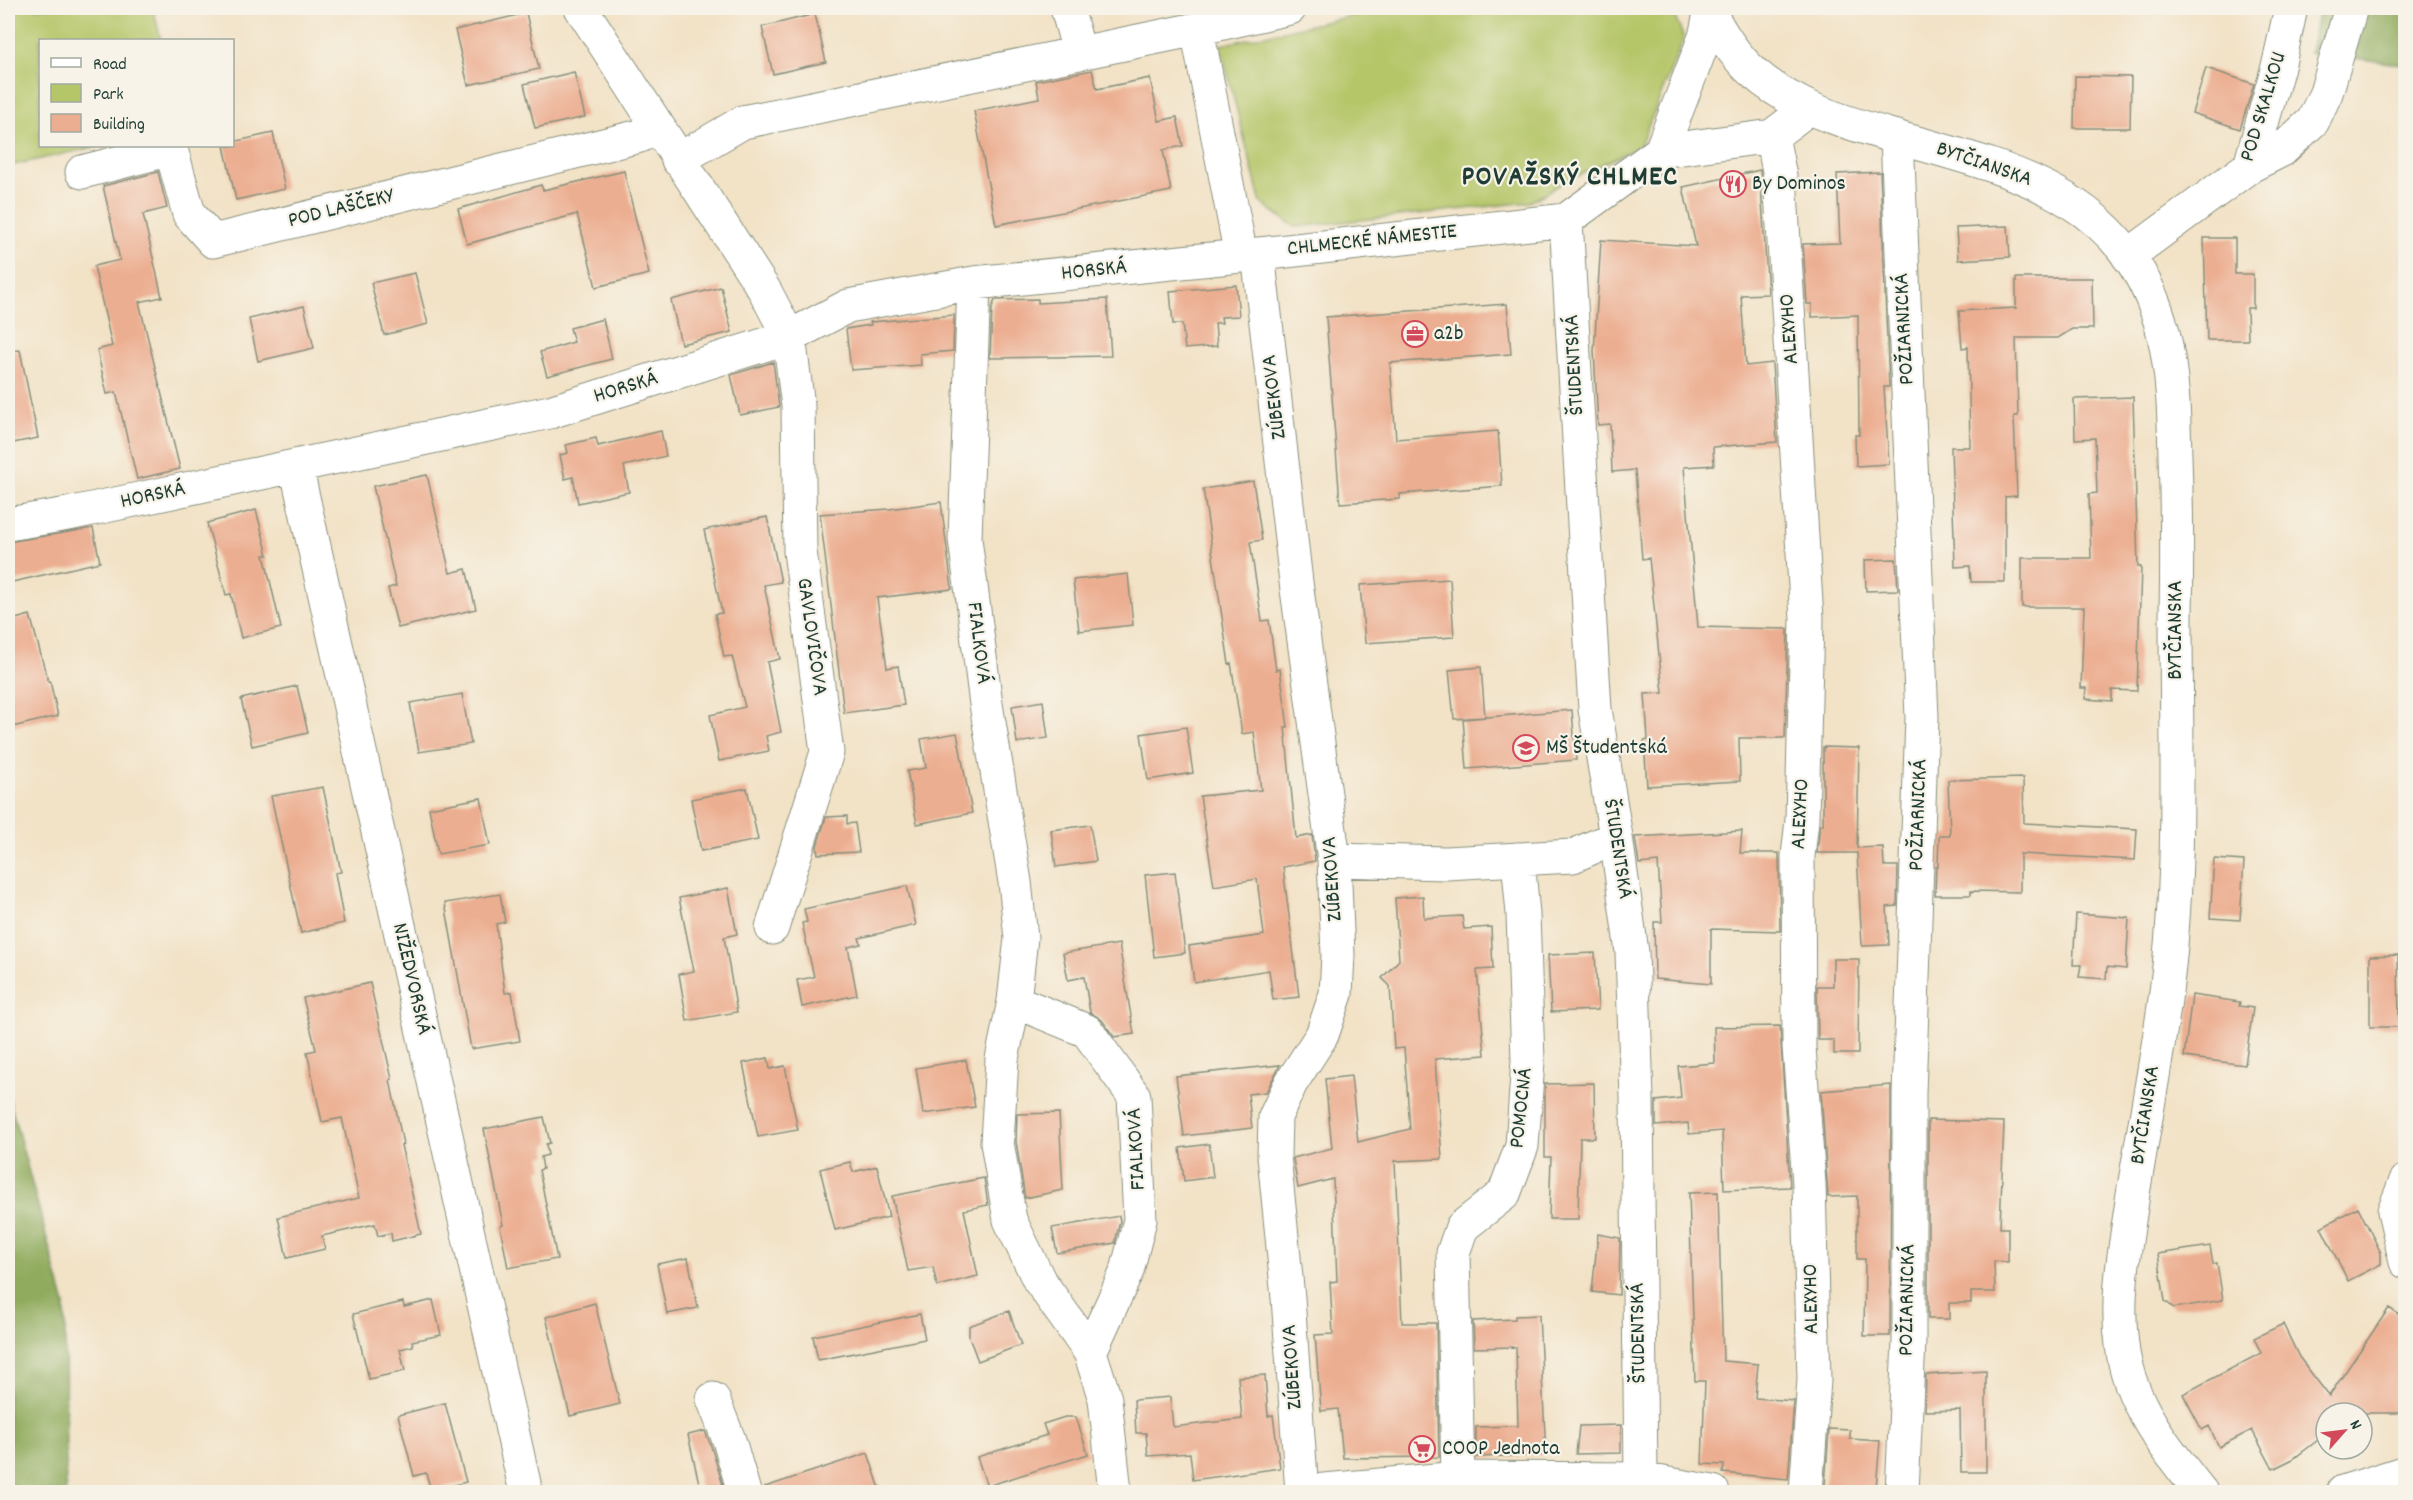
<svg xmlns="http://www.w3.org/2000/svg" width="2413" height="1500" font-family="Dekko,sans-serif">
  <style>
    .green { fill: #b5c669; stroke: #6a824e; stroke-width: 1.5 }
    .forest { fill: #90ab5d; stroke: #587448; stroke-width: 1.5 }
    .building { fill: #ecae91 }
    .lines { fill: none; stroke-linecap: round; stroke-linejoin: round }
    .minor-casing { stroke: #88907d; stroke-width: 35 }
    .major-casing { stroke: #88907d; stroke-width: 35 }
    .minor { stroke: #fff; stroke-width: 33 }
    .major { stroke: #fff; stroke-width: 33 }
    .labels { text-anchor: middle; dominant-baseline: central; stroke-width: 4.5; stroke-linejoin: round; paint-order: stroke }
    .street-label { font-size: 22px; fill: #1f3d34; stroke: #f7f3e8 }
    .poi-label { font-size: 22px; fill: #1f3d34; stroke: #f7f3e8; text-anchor: start }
    .district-label { font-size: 28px; font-weight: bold; letter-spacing: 1.5px; fill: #1f3d34; stroke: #f7f3e8 }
  </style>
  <rect width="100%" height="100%" fill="#f7f3e8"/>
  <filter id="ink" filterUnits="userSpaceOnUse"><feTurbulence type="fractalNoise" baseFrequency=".0167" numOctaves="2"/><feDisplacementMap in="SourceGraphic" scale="12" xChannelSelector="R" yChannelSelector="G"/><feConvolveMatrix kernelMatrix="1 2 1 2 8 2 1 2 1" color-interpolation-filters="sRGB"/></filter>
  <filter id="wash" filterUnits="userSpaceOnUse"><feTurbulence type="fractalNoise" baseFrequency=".008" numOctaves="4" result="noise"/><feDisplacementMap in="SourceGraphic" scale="24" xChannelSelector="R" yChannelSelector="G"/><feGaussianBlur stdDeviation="1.35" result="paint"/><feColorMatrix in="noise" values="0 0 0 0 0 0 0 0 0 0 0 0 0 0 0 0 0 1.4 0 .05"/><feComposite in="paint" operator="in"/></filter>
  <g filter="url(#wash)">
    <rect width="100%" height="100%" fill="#f2e2c6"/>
    <path class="green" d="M8,8h145l8,32h-121v106h60l-92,20z
      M1387,8h284l13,30 -44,108 -81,39 -29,17 -235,25 -34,-24 -41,-158z"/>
    <path class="forest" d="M2319,8h86v57l-95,-13z
      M8,1095l57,210 1,187h-58z"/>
    <g id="blocks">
      <path class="building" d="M526,13l13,56 -71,16 -13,-55z
        M815,14l11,48 -53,12 -11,-47z
        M2206,68l48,16 -14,45 -48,-16z
        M1092,70l5,19 53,-11 9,43 18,-4 6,29 -20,4 8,41 -175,34 -22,-114 65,-13 -3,-17z
        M574,72l11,45 -50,11 -11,-44z
        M2075,76l56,1 -1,51h-56z
        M273,133l12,56 -49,11 -12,-54h8v-4z
        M1760,170l8,124 -27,1 5,71 26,-3 5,79 -64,5 1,18 -30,2 14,160 90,2 -3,109h-46l1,43 -93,5 -3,-45 4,-1 -3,-46 18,-1 -14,-135 -7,1 -7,-89 -23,2 -2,-48 -12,1 -4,-74 7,-111 95,6 -13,-59z
        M624,171l25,103 -53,13 -19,-73 -110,30 -9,-35 83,-24 2,5z
        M158,172l9,36 -24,6 19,83 -23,5 41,167 -43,10 -21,-87 -9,2 -10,-44 15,-4 -18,-80 26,-6 -17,-74z
        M1880,172l9,215h-5l5,77 -33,2 -1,-31h4l-1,-120 -46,2v-13h-5l-4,-60 37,-1 -3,-69z
        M2008,226l2,31 -52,3 -2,-32z
        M2204,238h31v36h18v34h-6l1,32h-41z
        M415,273l13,51 -44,11 -13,-52z
        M2016,278h76l1,51h-21l-14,9h-42l2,78h-4l3,80 -12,1v85h-34l-1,-16 -15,1 -4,-120h19l-2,-100 -6,1 -3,-37 57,-3z
        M1236,285l3,31 -18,1 1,6h-7l2,23 -32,3 -3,-25h-9l-3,-33z
        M721,287l11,45 -51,12 -10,-44z
        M1038,299v4l69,-4 4,57 -121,2 2,-50 3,-8z
        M1507,304l4,50 -121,9 6,76 102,-8 4,55 -102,8v5l-60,4 -14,-186z
        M304,306l10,42 -56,13 -9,-42z
        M954,315l-1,36 -33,3 1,11 -70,5 -5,-41 25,-4 -1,-3z
        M603,319l9,40 -65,17 -7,-24 34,-10 -4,-14z
        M20,350l18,88 -30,6v-93z
        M773,362l6,45 -39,8 -9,-40z
        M2133,397l5,170h3l-4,124 -25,-1v11l-27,-2 1,-11h-5l3,-81h-62v-49h69l-2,-64 8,-1 -2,-55 -20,1 -1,-40z
        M661,431l5,25 -42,10 5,26 -51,11 -5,-26 -8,2 -5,-24 8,-2 -2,-8 30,-7 2,8z
        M427,475l23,98 16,-4 10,40 -78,19 -10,-40 8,-2 -23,-100z
        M1253,481l9,59 -12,2 12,79 7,-1 7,50 4,-1 8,58h-3l11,111 16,-3 3,26 -32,6 16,130 -26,3 -4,-30 -75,12 -5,-36 75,-11 -7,-56 -43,7 -14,-90 61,-6 -7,-58 -12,2 -11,-71 -2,1 -26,-175z
        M941,502l11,87 -75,9 10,70 11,-2 6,39 -60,8 -24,-199 69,-5z
        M256,510l12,45h-4l17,73 -40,10 -10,-44 -5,1 -19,-72z
        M767,517l14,65 -17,3 16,74 -13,3 14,70 -15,4 3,15 -50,10 -9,-46 35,-8 -13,-51 -8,1 -9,-43 7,-1 -18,-83z
        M93,528l7,34 -92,21v-41z
        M1896,559l2,31 -32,1 -1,-31z
        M1128,574l5,51 -54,6 -6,-51z
        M1450,579l4,58 -89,6 -5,-58z
        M30,615l18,66h2l8,35 -50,12v-107z
        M1481,667l4,50 -31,2 -5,-49z
        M297,686l11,47 -56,13 -11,-47z
        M462,694l9,50 -52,8 -9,-49z
        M1043,701l5,37 -31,5 -5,-37z
        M1572,710l4,50 -109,9 -4,-50z
        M1186,727l7,46 -45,7 -7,-46z
        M957,733l15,80 -55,11 -10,-53 19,-3 -5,-29z
        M1823,747l36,1 -2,100 26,-1 1,19h14l-1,40 -10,1 2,38 -27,1 -5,-93h-40l3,-28h3z
        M2023,778l1,45 113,6 -2,31 -115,-6v38l-49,-1v4h-36l1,-29h2l1,-31h11l-2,-55z
        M323,787l18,85 -6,1 9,50 -43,10 -30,-137z
        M747,788l11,52 -57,11 -10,-52z
        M481,798l9,47 -52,9 -9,-46z
        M847,816v8l8,-1 4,29 -41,2 -1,-8 9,-29z
        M1090,825l6,36 -40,6 -5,-37z
        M1742,831l-2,22h39l1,78 -69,-2v55l-56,-5 -1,-57h8l-4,-60 -19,2 -4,-27z
        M2214,859l30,2 -4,59 -30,-2z
        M1175,872l10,81 -31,4 -9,-82z
        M907,886l9,39 -57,13 2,6 -13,3 9,48 -55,12 -5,-27 17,-3 -12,-54 5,-1 -3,-13z
        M728,888l9,46 -13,3 13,75 -50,9 -8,-47 15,-3 -15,-73z
        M500,894l5,28 -9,2 9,69 7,-1 8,49 -49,8 -26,-146z
        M1423,896l1,22 38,-2 2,13 27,-2 2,42 -16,1 8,85 -50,4 7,100 -47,2 7,162h34l3,134 -96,1 -5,-49 -17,2 -6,-76 18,-1 -3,-52 7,-1 -4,-102 -35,9 -5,-30 39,-10 -7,-69 26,-3 7,66 52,-13 -6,-81 -10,1 -4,-63 -8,-8 17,-18 -4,-62z
        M2076,914l53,4 -3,51 -19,-2 -1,12 -27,-2 2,-12h-8z
        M1119,944l15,90 -20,3 -12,-17 -12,-8 -6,-35 -16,3 -5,-27z
        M1595,953l3,57 -47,2 -3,-57z
        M2398,955l1,72h-29v-71z
        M1833,959h26l-1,95h-24v-14h-16l-1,-54h16z
        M370,983l22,96 -2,1 13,64 -2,1 20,89 -29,7 -1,-8 -13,3 -3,-12 -53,12 3,13 -38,9 -9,-41 81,-19 -17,-80 -20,4 -15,-70 9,-2 -13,-52z
        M2192,995l48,7 -1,4 14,2 -8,57 -61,-8z
        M1780,1026l10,161 -66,3 -2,-59 -33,3 -1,-11 -32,3v-25l25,-3 -3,-32 37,-3 -1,-36z
        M768,1058l2,11 15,-3 13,64 -40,7 -15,-74z
        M966,1060l9,47 -52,7 -7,-46z
        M1280,1065l-14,27 -18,2 4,34 -68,8 -8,-60z
        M1594,1083l1,55h-15l-2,81h-29l2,-62h-6v-73z
        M1891,1085l-1,251h-26l1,-77h-8v-63l-29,1 -7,-106z
        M1059,1113l4,77 -38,8 -9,-57 1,-27z
        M544,1117l6,26 -4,1 2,11 -7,2 2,12 -4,1 18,89 -49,9 -8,-42 3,-1 -19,-96z
        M1928,1120l76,2 -4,106h8v34l-14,-1 1,31h-24v11h-22v16h-21z
        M1209,1144l4,33 -29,4 -4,-33z
        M850,1162l3,10 24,-6 12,51 -54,13 -15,-61z
        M984,1178l4,27 -24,5 14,66 -41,10 -4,-19 -25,4 -16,-75z
        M1718,1192l5,169 35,3 -3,34 39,3 -6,78 -65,-6 1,-8 -22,-1 3,-83h-10l-6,-188z
        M2358,1207l23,46v11l-33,17 -27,-54z
        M1119,1216l1,5 -5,22 -58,10 -5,-25z
        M1598,1234l22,4 -1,57 -27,-3z
        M2210,1246l3,18 4,-1 6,37 -49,8 -9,-7 -7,-47z
        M688,1258l10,50 -31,6 -10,-50z
        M433,1300l8,35 -29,6 1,5 -13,3 5,22 -36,8 -16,-65 50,-12 1,5z
        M595,1303l25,101 -50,12 -24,-99z
        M2389,1308l17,11v94h-80v21l-33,25 -20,10 -21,-39 -33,17 -10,-21 -7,4 -19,-36 78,-41 -7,-15 29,-14 16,33 30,39z
        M1009,1311l12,34 -43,16 -9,-24v-11z
        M920,1314l5,25 -107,21 -5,-24z
        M1539,1315l7,140 -70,2v-30l42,-1 -2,-79 -42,1 -1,-27 42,-2v-3z
        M1986,1371v101h-25l-1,-62 -35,1 1,-36z
        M1265,1375l3,41 5,-1 7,53 -87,12 -3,-27 -42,3 -2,-23h-10l-2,-33 36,-3 3,30 69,-8 -4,-42z
        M445,1403l21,79 -35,9 -5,-18 -12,3 -16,-61z
        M1065,1417h11l12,37 -101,32 -10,-29 70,-22 -4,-11z
        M1621,1425v28l-45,1 3,-28z
        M1829,1429l21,1v9l30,2 -4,47 -51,-2z
        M705,1431l6,15 14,46h-24l-13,-57z
        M868,1453l13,39h-115l-1,-5z"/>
    </g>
  </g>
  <g filter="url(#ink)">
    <use href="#blocks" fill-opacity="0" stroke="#88907d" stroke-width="1.5"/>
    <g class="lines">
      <defs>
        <path id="minor" d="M581,8l184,283 24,46 9,69 2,145 27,201 -55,176
          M1067,8l12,44
          M1290,8l-93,21 44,227 325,-36 95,-69 44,-114 5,-23
          M1772,136l8,40 27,443 -5,201 -4,36 1,191 10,137 5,196 -8,112
          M1897,137l25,580 -13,377v247l-7,151
          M1661,151l111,-15 37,-28
          M678,160l65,-38 454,-93
          M2250,166l29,-103 12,-55
          M82,172l89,-23 18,65 24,27 427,-105 16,-10
          M1566,220l29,489 21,128 16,115 5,146 4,381
          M1258,254l38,328 38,278 4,95 -2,39 -14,41 -31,48 -16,34 -1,39 14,142 14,194
          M2128,256l122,-90 32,-16 31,-29 13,-28 25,-85
          M974,283l-9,256 21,165 29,178 6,56 -7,63 73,30 47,65 6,124 -13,51 -37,81 15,47 10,93
          M296,466l230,1026
          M8,524l60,-10 482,-102 239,-75 59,-31 126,-23 267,-27
          M1334,860l112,3 127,-7 43,-19
          M1014,1001l-12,58 -5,83 13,78 29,60 51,72
          M2406,1181l-12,30 12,51
          M713,1399l16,41 15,52
          M1458,1478l-5,-225 9,-26 42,-33 18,-48 6,-85 -5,-147 -5,-55
          M1302,1492l156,-14 183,1 72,13
          M2343,1492l63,-20"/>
        <path id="major" d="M1707,8c12,22 27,48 47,65 41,36 94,50 145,65 118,33 229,59 264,194 10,41 11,83 12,124 2,54 2,107 1,161 0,124 6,251 -10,375 -9,67 -22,135 -33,202 -7,50 -18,101 -11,151 6,57 45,105 79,147"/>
      </defs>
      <use href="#minor" class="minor-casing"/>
      <use href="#major" class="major-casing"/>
      <use href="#minor" class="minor"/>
      <use href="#major" class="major"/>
    </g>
  </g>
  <defs>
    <symbol id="restaurant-ring" viewBox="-11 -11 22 22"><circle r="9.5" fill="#f7f3e8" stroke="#d1495b" stroke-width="1.5"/><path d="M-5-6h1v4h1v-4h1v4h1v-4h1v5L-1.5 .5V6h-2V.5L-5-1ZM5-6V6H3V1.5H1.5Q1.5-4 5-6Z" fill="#d1495b"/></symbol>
    <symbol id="office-ring" viewBox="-11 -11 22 22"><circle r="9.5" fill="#f7f3e8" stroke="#d1495b" stroke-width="1.5"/><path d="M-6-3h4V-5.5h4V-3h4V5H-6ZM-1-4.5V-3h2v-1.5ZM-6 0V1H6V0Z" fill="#d1495b"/></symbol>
    <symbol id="school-ring" viewBox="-11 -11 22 22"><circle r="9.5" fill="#f7f3e8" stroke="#d1495b" stroke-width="1.5"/><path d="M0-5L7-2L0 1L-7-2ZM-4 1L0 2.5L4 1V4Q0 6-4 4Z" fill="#d1495b"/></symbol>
    <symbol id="supermarket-ring" viewBox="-11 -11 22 22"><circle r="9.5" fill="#f7f3e8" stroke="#d1495b" stroke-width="1.5"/><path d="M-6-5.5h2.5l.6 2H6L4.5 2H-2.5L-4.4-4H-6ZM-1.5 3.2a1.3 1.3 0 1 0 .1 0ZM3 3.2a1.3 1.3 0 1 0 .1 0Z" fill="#d1495b"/></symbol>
  </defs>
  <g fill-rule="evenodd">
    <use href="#restaurant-ring" x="1718" y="169" width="30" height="30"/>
    <use href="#office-ring" x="1400" y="319" width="30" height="30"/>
    <use href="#school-ring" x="1511" y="733" width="30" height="30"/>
    <use href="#supermarket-ring" x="1407" y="1434" width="30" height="30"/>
  </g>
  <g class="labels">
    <g class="street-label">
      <text transform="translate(2264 107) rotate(-73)">POD SKALKOU</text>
      <text transform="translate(1984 165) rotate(19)">BYTČIANSKA</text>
      <text transform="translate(341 209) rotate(-14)">POD LAŠČEKY</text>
      <text transform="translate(1372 241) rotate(-6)">CHLMECKÉ NÁMESTIE</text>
      <text transform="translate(1094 271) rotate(-6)">HORSKÁ</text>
      <text transform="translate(1790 329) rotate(-94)">ALEXYHO</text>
      <text transform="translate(1905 329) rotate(-93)">POŽIARNICKÁ</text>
      <text transform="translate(1575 365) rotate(-93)">ŠTUDENTSKÁ</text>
      <text transform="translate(626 388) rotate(-17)">HORSKÁ</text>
      <text transform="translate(1275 397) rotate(-97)">ZÚBEKOVA</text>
      <text transform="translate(153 496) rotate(-12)">HORSKÁ</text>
      <text transform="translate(2176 630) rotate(-90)">BYTČIANSKA</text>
      <text transform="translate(811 637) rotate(82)">GAVLOVIČOVA</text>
      <text transform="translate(978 643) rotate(83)">FIALKOVÁ</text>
      <text transform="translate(1801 814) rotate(-87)">ALEXYHO</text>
      <text transform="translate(1919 815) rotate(-88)">POŽIARNICKÁ</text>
      <text transform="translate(1617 849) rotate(81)">ŠTUDENTSKÁ</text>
      <text transform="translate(1333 879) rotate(-94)">ZÚBEKOVA</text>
      <text transform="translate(411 979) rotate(77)">NIŽEDVORSKÁ</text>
      <text transform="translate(1522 1108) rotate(-84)">POMOCNÁ</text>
      <text transform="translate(2146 1115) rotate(-81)">BYTČIANSKA</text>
      <text transform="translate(1137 1149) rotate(-93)">FIALKOVÁ</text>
      <text transform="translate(1812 1299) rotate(-91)">ALEXYHO</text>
      <text transform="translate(1908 1300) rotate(-89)">POŽIARNICKÁ</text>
      <text transform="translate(1639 1333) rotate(-91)">ŠTUDENTSKÁ</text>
      <text transform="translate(1293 1367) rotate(-94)">ZÚBEKOVA</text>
    </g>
    <g class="poi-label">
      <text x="1752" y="184">By Dominos</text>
      <text x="1434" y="334">a2b</text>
      <text x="1546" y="748">MŠ Študentská</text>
      <text x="1442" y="1449">COOP Jednota</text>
    </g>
    <g class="district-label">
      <text x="1570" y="179">POVAŽSKÝ CHLMEC</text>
    </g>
  </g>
  <rect width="2413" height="1500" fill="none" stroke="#f7f3e8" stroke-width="30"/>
  <rect x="39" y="39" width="195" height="108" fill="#f7f3e8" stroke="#a1aaa0" stroke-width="1.5"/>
  <rect x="51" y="58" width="30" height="9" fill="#ffffff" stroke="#a1aaa0" stroke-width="1.5"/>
  <text x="93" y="69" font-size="18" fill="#1f3d34">Road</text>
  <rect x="51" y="84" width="30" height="18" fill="#b5c669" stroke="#a1aaa0" stroke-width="1.5"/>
  <text x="93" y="99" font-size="18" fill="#1f3d34">Park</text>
  <rect x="51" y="114" width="30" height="18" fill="#ecae91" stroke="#a1aaa0" stroke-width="1.5"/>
  <text x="93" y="129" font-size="18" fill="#1f3d34">Building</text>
  <g transform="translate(2344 1431) rotate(62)"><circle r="28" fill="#f7f3e8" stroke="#a1aaa0" stroke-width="1.5"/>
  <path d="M0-4.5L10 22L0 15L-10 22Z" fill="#d1495b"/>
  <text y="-9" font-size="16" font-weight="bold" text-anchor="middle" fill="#1f3d34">N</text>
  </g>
</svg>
